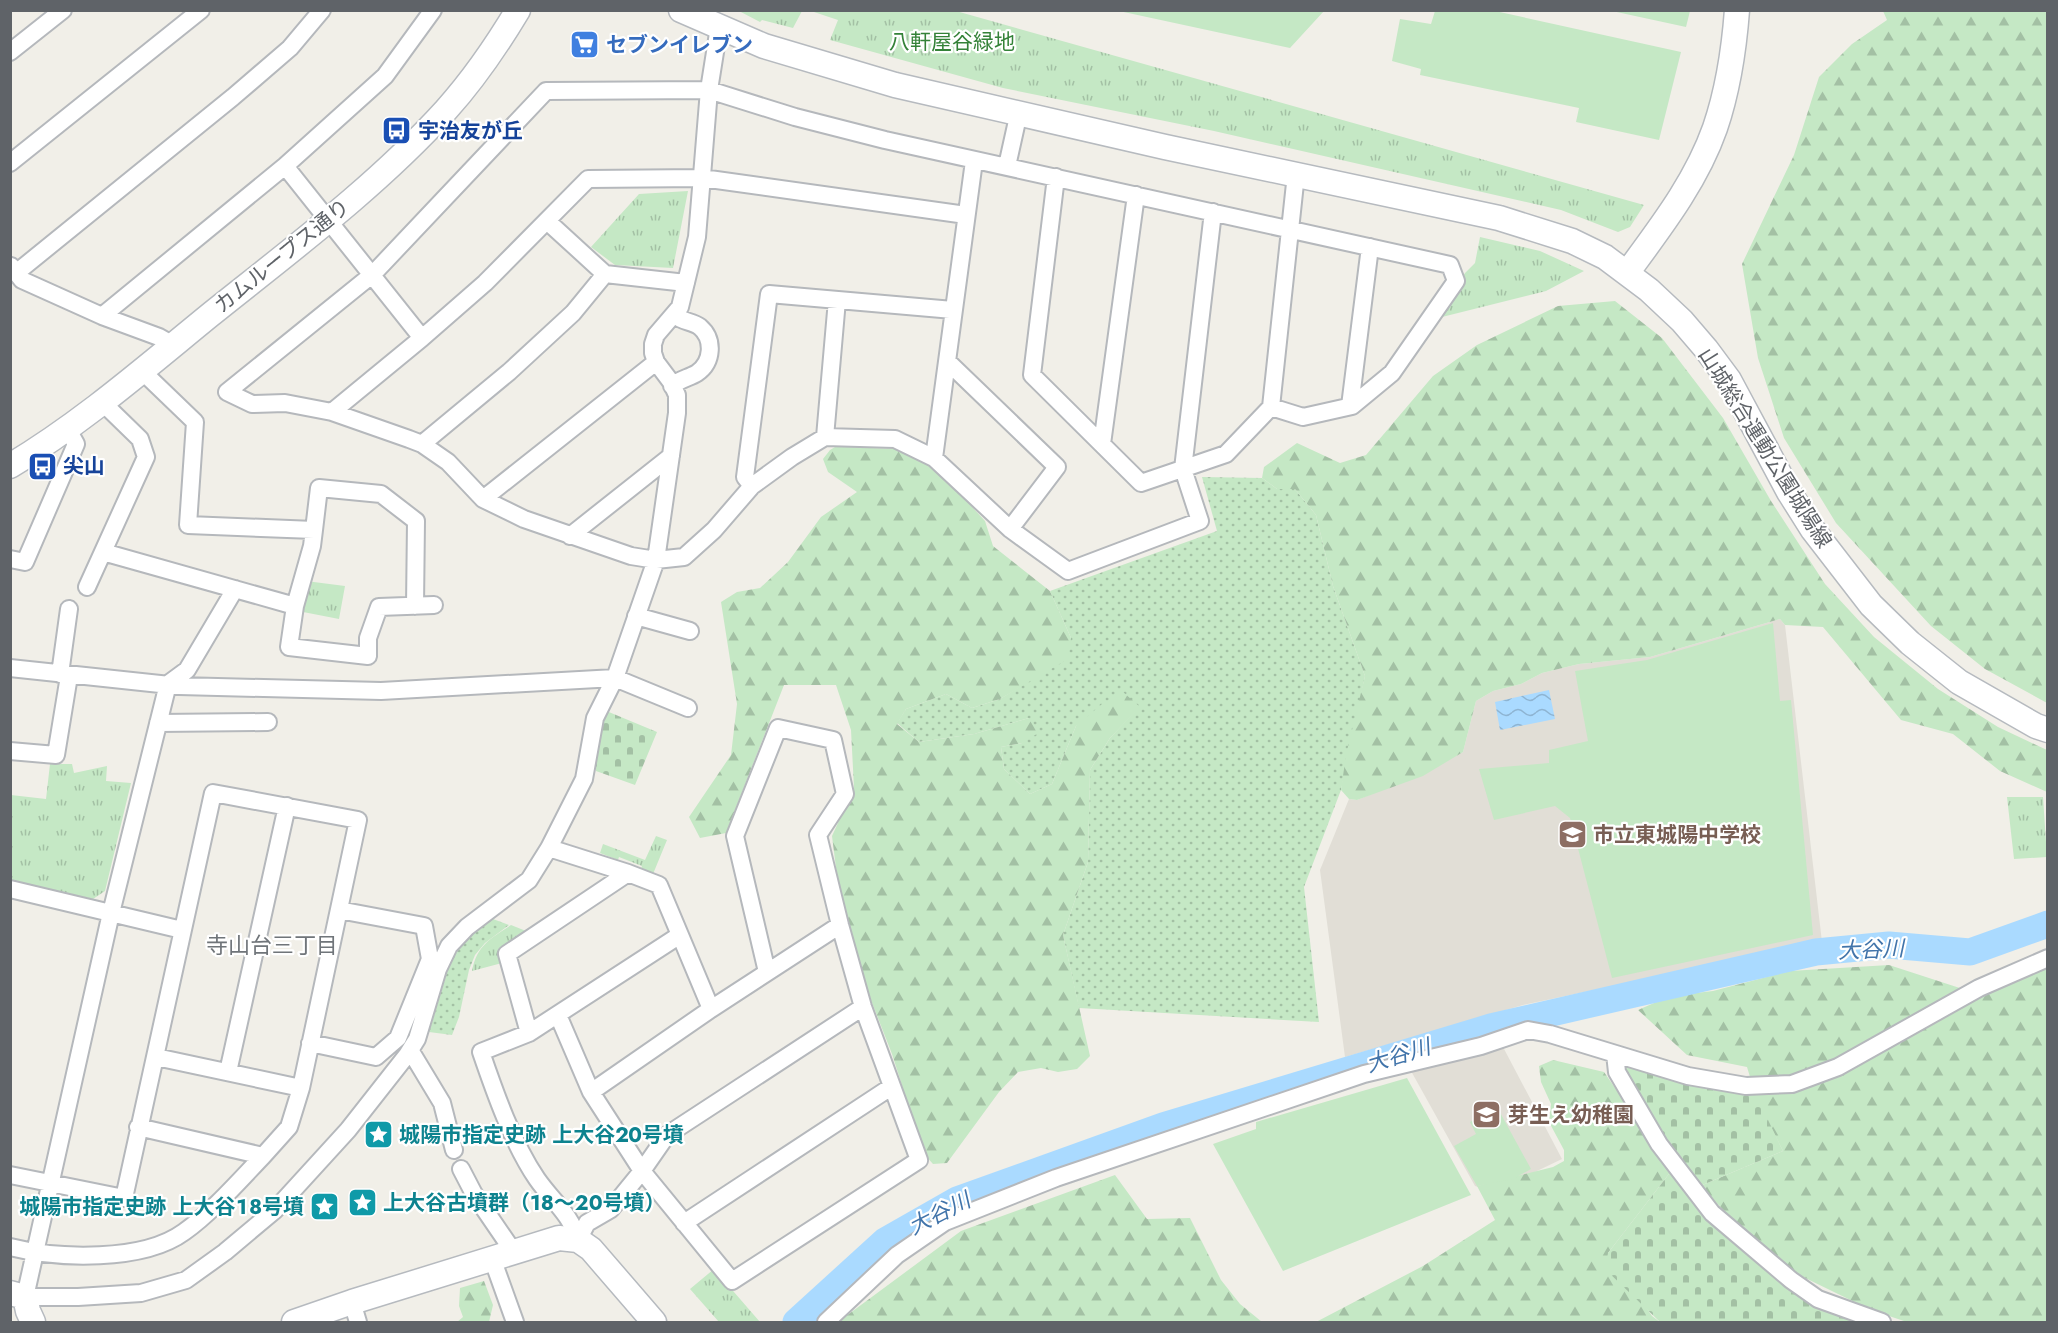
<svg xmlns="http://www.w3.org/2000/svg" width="2058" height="1333" font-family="Jost,'Noto Sans JP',sans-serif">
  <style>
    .education { fill: #e1ded6 }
    .grass { fill: url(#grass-dots) }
    .forest { fill: url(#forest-firs) }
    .cemetery { fill: url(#cemetery-stones) }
    .park { fill: url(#park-tufts) }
    .garden { fill: #c5e8c5 }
    .water { fill: url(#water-waves) }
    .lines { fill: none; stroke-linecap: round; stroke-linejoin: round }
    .river { stroke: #aadaff; stroke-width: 27 }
    .street-casing { stroke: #b5b8bc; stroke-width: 20 }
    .secondary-casing { stroke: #b6babf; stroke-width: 27 }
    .street { stroke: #fff; stroke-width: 16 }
    .secondary { stroke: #fff; stroke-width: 24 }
    .labels { text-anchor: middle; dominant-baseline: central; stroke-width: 4.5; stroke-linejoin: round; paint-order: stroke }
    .park-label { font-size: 21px; fill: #348238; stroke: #fff }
    .shop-label { font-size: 21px; font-weight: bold; fill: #366cbe; stroke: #fff; text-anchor: start }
    .transit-label { font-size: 21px; font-weight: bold; fill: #164399; stroke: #fff; text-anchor: start }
    .street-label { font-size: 21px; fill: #5f6368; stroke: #fff }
    .education-label { font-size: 21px; font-weight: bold; fill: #785e54; stroke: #fff; text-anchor: start }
    .culture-label { font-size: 21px; font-weight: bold; fill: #0d838f; stroke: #fff; text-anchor: start }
    .neighbourhood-label { font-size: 22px; fill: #70757a; stroke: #fff }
    .water-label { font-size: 22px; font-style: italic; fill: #4174aa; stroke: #fff }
  </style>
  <defs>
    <pattern id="grass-dots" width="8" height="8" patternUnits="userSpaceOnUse" patternTransform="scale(1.5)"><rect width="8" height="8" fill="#c5e8c5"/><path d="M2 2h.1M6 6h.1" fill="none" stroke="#a3c0a4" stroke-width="1.8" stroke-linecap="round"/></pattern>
    <pattern id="forest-firs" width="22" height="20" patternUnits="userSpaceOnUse" patternTransform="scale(1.5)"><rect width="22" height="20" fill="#c5e8c5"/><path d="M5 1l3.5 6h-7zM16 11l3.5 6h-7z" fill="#a3c0a4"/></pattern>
    <pattern id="cemetery-stones" width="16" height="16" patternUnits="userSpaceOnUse" patternTransform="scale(1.5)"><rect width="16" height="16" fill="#c5e8c5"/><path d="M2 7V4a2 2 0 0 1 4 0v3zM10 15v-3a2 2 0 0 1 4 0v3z" fill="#a3c0a4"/></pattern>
    <pattern id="park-tufts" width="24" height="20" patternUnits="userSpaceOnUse" patternTransform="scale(1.5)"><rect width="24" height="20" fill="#c5e8c5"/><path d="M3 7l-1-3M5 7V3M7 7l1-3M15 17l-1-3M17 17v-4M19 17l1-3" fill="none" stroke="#a3c0a4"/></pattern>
    <pattern id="water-waves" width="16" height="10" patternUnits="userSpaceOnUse" patternTransform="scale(1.5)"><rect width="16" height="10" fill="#aadaff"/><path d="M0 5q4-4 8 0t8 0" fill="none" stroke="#8eb4d2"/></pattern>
  </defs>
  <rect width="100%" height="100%" fill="#f1efe8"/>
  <path class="education" d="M1780,619l5,6 37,317 -299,63 -178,52 -25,-187 29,-71 8,1 22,-9 84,-39 13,-51 17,-10 28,-7 21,-11 37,-9 71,-7z
    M1503,1047l59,112 -46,22 -35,7 -6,-2 -64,-115z"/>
  <path class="grass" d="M1202,477l60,1 15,11h18l21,26 17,71 32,90 -24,114 -37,97 15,135 -240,-14 -16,-73 25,-73 2,-92 20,-32 29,-31 -63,19 -24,58 -22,10 -26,-25 -3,-22 21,-4 7,-25 -55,16 -55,8 -22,-19 9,-14 40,-15 26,14 28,-9 19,-12 52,-49 -21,-47 167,-60z
    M485,916l24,9 -24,18 -10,12 -6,15 -10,47 -7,18 -23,-3 23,-76 9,-17z"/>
  <path class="forest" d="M1883,11h164v692l-62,-34 -54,-43 -95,-103 -52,-85 -26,-80 -16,-94 52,-109 25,-78 33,-33 35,-24z
    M1615,301l47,37 61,80 48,83 54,83 49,53 64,52 60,38 49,23v42l-47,-21 -47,-37 -52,-14 -78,-93 -38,-2 -5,-6 -130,38 -71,7 -37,9 -21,11 -28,7 -17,10 -13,51 -40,24 -66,24 -8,-1 -8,-9 5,-35 19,-79 -32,-90 -17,-71 -21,-26h-18l-15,-11 2,-11 33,-24 43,20 26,-8 67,-79 44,-31 81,-39z
    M840,444l30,4 32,1 39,24 44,48 8,25 57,45 21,47 -3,21 -68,40 -28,9 -26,-14 -40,15 -9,15 22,18 55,-8 55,-16 11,14 -18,11 -21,4 3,22 26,25 22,-10 24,-58 26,-22 21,-12 17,15 -30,31 -20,32 -2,92 -25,73 27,121 -13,13 -19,3 -17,-4 -23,4 -19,20 -52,71 -14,1 -9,-10 -32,-100 -48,-123 -12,-95 22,-48 -3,-58 -15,-45h-52l-58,148 -26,5 -11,-21 42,-62 6,-51 -16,-102 16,-10 23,-4 28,-26 33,-45 36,-25 -29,-20 -5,-13 7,-9z
    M2047,963v359h-140l-36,-12 -72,-35 -55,-44 -44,-45 83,-35 -26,-51 -10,-33 -60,-12 -49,-45 32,-14 43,-5 77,-20 99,-6 80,26z
    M1553,1060l51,12 68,98 -64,83 44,63 8,6h-344l107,-56 72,-46 -18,-34 76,-19 11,-6v-11l-15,-28 2,-18 -10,-22 -2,-16z
    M1115,1175l32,44 43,-1 31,62 19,24 22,18h-424l123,-91z
    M484,1281l9,24 -4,17h-32l6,-5 -4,-11 1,-18z"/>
  <path class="cemetery" d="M604,710l53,22 -22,53 -39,-14 -1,-20z
    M1626,1065c43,14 82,24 128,26l29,60 -83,35 -41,-49 -36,-69z
    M1672,1170l36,49 100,83 53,20h-201l-55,-53 3,-16z"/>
  <path class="park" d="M739,11h63l-9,17 -31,-8 -2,2z
    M811,11h145l688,194 -14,22 -12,5 -57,-22 -347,-79 -211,-43 -173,-48 8,-20z
    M688,191l-15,77 -58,-3 -24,-18 48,-53z
    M1480,237l60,14 44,20 -38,20 -108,27 27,-45 10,-10z
    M306,581l39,5 -6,33 -41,-8z
    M50,764h22l2,9 33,-7 -1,15 25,2 -26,108 -12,8 -82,-19v-85l35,4z
    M2007,797h36l4,60 -33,2z
    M656,836l11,4 -14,34 -12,-5 1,-3 -23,-9 -1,3 -18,-7 3,-9 42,16z
    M511,925l15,6 -24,32 -30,8c5,-26 18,-32 39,-46z
    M714,1269l46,53h-41l-29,-33z"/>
  <path class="garden" d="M1119,11h205l-34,37z
    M1435,11h60l186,41 -22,88 -83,-18 3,-14 -159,-33 1,-6 -29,-8 8,-42 31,5z
    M1612,11h78l-4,16z
    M1773,623l7,78 11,-1 22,235 -201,43 -42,-160 -15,-12 -61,14 -15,-51 70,-6v-13l39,-9 -13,-70 72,-11z
    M1407,1078l64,117 -188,76 -70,-127 43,-15v-7z
    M1497,1107l34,62 -18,10 -36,7 -23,-40 22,-12 -6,-12z"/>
  <path class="water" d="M1549,690l6,29 -55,11 -5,-28z"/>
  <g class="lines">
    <path class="river" d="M796,1322l89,-81 72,-41 206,-74 328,-99 325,-75 73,-7 81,7 78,-28"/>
    <defs>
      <path id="street" d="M10,52l53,-42
        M10,163l191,-153
        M285,166l137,172
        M1007,166l12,-54
        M1056,177l-24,198 109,108 85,-29 45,-47 25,-233
        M1213,212l-30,257 17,52 -132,50 -58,-42 -76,-71 -39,-19 -70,-2 -33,20 -40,29 -38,44 -30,27 -28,3 -25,-4 -107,-37 -41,-20 -35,-37 -26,-18 -13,-5 -77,-27 -47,-9 -33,1 -25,-12 146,-118 173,-183 163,-1 86,27 90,23 565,125 6,16 -64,92 -40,33 -49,11 -32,-10
        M547,221l58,53 81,9
        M11,266l11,14 80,36 57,21 14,8
        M16,273l217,-176 57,-49 32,-38
        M102,316l183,-150 100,-90 48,-66
        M947,361l110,106 -47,62
        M672,386c8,-7 17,-8 25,-13 16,-11 17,-34 3,-46 -8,-6 -18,-5 -25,-12
        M1350,406l20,-159
        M332,412l90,-74 63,-55 103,-104 114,-1 264,37
        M825,437l12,-137
        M422,444l87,-72 64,-59 32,-39
        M1102,444l34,-249
        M934,458l40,-297
        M752,486l-7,-9 24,-183 184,16
        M483,499l173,-137
        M314,530l5,-42 62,6 35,27 -1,85
        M570,536l101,-80
        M103,552l192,54 17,-60 2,-16 -126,-5 7,-103 -53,-51
        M10,559l15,3 51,-118 -9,-16
        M87,587l59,-130 -6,-18 -37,-36
        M235,589l-48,81 -19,14 -57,229 -86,384h53l63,-4 45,-13 39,-28 50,-42 73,-80 59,-75 10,-16 21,-70 11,-23 18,-19 62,-47 20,-32 35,-69 11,-61 20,-40 41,-118 21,-147v-18l-6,-13 -15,-20 -3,-9v-9l3,-9 24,-28 17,-70 12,-147 10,-63
        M295,606l-6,41 79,9v-18l11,-31 55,-2
        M636,616l54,15
        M10,668l169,18 202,5 234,-13 73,30
        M60,674l9,-65
        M158,723l110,-1
        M10,751l46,4 13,-79
        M549,848l79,25 31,12 21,50
        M10,889l172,41
        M558,1015l33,77 51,79 90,110 187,-121 -56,-153 -23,-82 -22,-90 27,-41 -12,-54 -55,-12 -43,108 32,136
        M529,1033l-22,-79 121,-81
        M310,1043l66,14 22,-19 32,-79 -6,-33 -85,-16
        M410,1050l32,53 12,47
        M1615,1054l2,18 42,72 53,69 79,67 27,19 64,23
        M156,1057l145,31
        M228,1072l59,-266
        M591,1092l120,-83
        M461,1169l13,25 39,57
        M10,1175l114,23 89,-405 145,27 -57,268 -12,39 -26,29 -125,-29
        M684,1223l207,-136
        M578,1240c-8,-27 -25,-38 -41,-61 -24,-35 -42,-86 -56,-127l48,-19 151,-98 31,74 129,-84
        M578,1240l9,-17 24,-14 31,-38 25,-36 196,-128
        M10,1247c48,12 133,15 174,-15 27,-19 56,-52 79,-76
        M492,1258l23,64
        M352,1302l6,20
        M826,1322l71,-67 48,-33 111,-44 308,-104 117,-28 47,-16 22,4 138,42 58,10 46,-2 46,-17 141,-79 69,-30"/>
      <path id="secondary" d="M681,10l83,36 131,39 270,62 334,71 73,23 33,16 44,33 33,31 24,28 23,31 60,112 24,38 58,75 39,38 49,39 77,44 12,4
        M1627,273c33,-45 69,-91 88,-145 13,-38 19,-78 22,-118
        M10,466c72,-43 135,-98 200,-151 81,-65 166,-128 236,-205 27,-30 51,-65 72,-100
        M10,1293l15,4 3,14 5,11
        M294,1322l58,-20 207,-64 19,2 13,9 63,73"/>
    </defs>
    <use href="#street" class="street-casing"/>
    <use href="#secondary" class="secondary-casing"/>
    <use href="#street" class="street"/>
    <use href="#secondary" class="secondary"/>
  </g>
  <defs>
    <symbol id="supermarket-square" viewBox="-11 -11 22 22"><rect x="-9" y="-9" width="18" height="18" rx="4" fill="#3f7fe0" stroke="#fff"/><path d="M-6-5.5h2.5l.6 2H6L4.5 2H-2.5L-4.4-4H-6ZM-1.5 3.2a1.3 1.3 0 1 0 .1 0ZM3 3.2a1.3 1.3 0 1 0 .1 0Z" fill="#fff"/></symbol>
    <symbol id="bus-square" viewBox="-11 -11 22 22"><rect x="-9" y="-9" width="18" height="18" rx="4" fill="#1a4fb4" stroke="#fff"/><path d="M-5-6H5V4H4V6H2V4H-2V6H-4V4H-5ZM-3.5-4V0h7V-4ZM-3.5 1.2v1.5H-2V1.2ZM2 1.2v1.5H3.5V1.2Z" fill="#fff"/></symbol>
    <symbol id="school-square" viewBox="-11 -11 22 22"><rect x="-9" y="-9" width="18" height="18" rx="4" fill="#8d6e63" stroke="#fff"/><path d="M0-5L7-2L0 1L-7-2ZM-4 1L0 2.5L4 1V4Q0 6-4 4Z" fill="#fff"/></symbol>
    <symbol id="sight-square" viewBox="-11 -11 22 22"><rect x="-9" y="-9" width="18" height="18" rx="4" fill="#0f9aa8" stroke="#fff"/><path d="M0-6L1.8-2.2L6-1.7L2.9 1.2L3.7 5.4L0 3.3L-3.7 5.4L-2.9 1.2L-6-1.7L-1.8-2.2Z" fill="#fff"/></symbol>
  </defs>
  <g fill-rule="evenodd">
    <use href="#supermarket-square" x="568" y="28" width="33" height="33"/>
    <use href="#bus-square" x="380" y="114" width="33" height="33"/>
    <use href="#bus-square" x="26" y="450" width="33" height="33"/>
    <use href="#school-square" x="1556" y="818" width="33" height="33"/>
    <use href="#school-square" x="1470" y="1098" width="33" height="33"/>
    <use href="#sight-square" x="362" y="1118" width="33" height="33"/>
    <use href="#sight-square" x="346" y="1186" width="33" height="33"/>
    <use href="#sight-square" x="308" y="1190" width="33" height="33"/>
  </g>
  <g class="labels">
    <g class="park-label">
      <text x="952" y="42">八軒屋谷緑地</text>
    </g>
    <g class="shop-label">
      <text x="606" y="45">セブンイレブン</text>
    </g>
    <g class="transit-label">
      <text x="418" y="131">宇治友が丘</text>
      <text x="63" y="466">尖山</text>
    </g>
    <g class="street-label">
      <text transform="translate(282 256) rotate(-39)">カムループス通り</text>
      <text transform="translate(1765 448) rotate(58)">山城総合運動公園城陽線</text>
    </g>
    <g class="education-label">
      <text x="1593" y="835">市立東城陽中学校</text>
      <text x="1508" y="1115">芽生え幼稚園</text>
    </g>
    <g class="culture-label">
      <text x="399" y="1135">城陽市指定史跡 上大谷２０号墳</text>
      <text x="383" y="1203">上大谷古墳群（18～20号墳）</text>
      <text x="304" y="1207" text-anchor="end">城陽市指定史跡 上大谷１８号墳</text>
    </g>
    <g class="neighbourhood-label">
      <text x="272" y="945">寺山台三丁目</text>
    </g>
    <g class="water-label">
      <text transform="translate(1871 949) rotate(-2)">大谷川</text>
      <text transform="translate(1398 1055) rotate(-17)">大谷川</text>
      <text transform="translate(939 1213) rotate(-27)">大谷川</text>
    </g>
  </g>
  <rect width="2058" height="1333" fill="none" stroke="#5f6368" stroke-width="24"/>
</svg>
